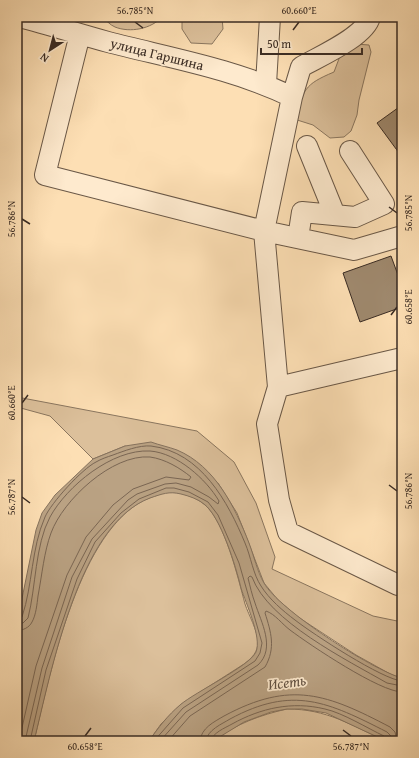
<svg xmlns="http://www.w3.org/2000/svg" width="419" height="758" font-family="'Gentium Book Plus',serif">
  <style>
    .green { fill: #dcc09b; stroke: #8a765f }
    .water { fill: #baa283; stroke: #86725d }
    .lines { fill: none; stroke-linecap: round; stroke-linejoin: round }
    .shore { stroke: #7a6653; stroke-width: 1 }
    .building { fill: #9f896e; stroke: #392b23 }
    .minor-casing { stroke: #6a5847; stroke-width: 22 }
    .minor { stroke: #feeace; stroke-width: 20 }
    .ticks { fill: none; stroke: #392b23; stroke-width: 1.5 }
    .labels { text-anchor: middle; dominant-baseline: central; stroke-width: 3.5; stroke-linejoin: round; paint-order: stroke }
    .street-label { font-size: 14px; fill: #392b23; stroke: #feeace }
    .water-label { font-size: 15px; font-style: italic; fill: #604f40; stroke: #feeace }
    .neatline { fill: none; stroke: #392b23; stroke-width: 1.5 }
    .ticks-label { font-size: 10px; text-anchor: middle; fill: #392b23 }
  </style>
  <rect width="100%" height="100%" fill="#fddfb4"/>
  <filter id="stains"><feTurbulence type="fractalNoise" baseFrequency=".005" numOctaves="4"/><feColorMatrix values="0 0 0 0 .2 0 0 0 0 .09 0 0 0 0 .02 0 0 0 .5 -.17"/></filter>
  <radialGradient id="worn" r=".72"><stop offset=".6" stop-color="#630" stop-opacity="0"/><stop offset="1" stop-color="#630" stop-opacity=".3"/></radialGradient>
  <path class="green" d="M102,17h60c-11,12 -32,16 -47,10 -5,-2 -9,-7 -13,-10z
    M182,17h40l1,12 -11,15 -21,-1 -9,-14z
    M356,44l13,1 2,7 -12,48 -2,15 -6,16 -7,6 -14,1 -17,-13 -19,-6c11,-30 9,-34 40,-47l6,-16z
    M17,397l180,34 37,31 22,41 19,54 -3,12 101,47 29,6v56l-10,-3 -36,-20 -58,-38 -20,-17 -14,-17 -27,-70 -19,-30 -93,-37 -32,13 -43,-43 -33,-9z
    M167,492c13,0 28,4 38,13 20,17 33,73 40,99 4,12 12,25 13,38 0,10 -6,16 -14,22l-64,41 -19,19 -12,17h-115c16,-68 43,-200 105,-238 8,-5 19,-8 28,-11z
    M287,709c40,0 64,16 99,32h-173c23,-17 47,-26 74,-32z"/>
  <path class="water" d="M151,442c8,3 18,5 26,8 38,16 58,57 72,93 5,13 8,28 15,40 14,26 108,87 138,95v63h-16l-60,-28 -24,-4h-15l-16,3 -27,10 -31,19h-64c9,-13 19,-26 31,-36 15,-13 70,-39 76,-53 6,-15 -10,-48 -15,-64 -5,-21 -20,-71 -37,-84 -6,-5 -15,-8 -23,-10 -12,-3 -19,0 -31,4 -72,27 -99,176 -116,243h-17v-118l19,-93 6,-17 13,-18 38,-36 32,-13z"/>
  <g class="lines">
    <path class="shore" d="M17,620l5,-3c11,-33 9,-68 23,-100 6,-14 37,-48 51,-55 5,-3 11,-5 17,-7 11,-4 26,-10 38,-9 50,6 77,56 94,97 6,14 8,31 16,43 8,13 22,25 34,34 18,14 88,60 107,61
      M17,625l6,-2 5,-5c8,-31 7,-73 22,-101 17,-31 62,-68 100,-66 27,2 56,28 69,50l-1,3 -9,-7 -18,-10 -15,-4 -11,1 -28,10 -9,6 -36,39 -20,38 -30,91 -17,73
      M17,631c6,-1 12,-3 15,-9 4,-7 5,-18 6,-26 4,-21 6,-44 13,-63 12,-33 61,-79 99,-76 15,2 30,11 41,20l-2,3 -23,-3 -33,12 -20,16 -27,32 -19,38 -31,91 -17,75
      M30,741l16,-71 31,-91 18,-37 26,-29 18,-14 27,-11h8l15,4 19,10 10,13 21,48 23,80 -2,10 -5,8 -72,47 -29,33
      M160,741l26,-29 72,-47c18,-17 3,-43 -3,-62 -3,-8 -5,-17 -7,-25l2,-2 2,1c16,44 95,83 135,106l15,3
      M168,741l22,-25 75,-49c11,-19 6,-35 0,-54l1,-2c9,3 16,13 24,19 20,15 90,62 112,62
      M200,741c1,-13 14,-19 24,-25 67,-36 103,-22 166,11l5,5 2,9
      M206,741c1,-11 16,-17 24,-22 63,-34 98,-17 157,13l4,4v5
      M211,741c1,-8 14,-13 21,-17 29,-16 60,-23 93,-15 18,4 42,19 59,27l2,5"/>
  </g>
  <path class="building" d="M402,105v52l-25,-34z
    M391,256l11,30v21l-42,15 -17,-49z"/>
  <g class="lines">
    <defs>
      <path id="minor" d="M20,17c30,8 59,17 88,25 62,16 127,27 184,55
        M370,17c-5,20 -52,40 -69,50l-9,30 -28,134 14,156 -11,37 12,76 9,32 110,53h4
        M80,34l-35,141 219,56 90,19 48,-14
        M266,84l4,-67
        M307,146l28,69
        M298,238l4,-26 53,5 29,-13 -34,-53
        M278,387l124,-29"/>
    </defs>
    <use href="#minor" class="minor-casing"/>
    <use href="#minor" class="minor"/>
  </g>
  <path class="ticks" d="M135,22l8,6M293,30l6,-8M389,207l8,6M22,219l8,5M391,315l6,-8M22,403l6,-8M389,485l8,6M22,497l8,6M343,730l8,6M85,736l6,-8"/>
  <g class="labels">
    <g class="street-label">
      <text transform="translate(157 54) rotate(14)">улица Гаршина</text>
    </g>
    <g class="water-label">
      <text transform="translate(287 682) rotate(-7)">Исеть</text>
    </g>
  </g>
  <rect width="419" height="758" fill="none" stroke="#fddfb4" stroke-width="44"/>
  <g transform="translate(50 50) rotate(216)" stroke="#feeace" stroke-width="3" paint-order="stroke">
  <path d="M0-3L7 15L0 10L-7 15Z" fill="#392b23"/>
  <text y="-6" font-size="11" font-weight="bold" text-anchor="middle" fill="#392b23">N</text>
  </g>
  <path d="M261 48v6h101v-6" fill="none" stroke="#392b23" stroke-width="2"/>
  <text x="267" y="48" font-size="12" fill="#392b23" stroke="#feeace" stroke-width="3" paint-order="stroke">50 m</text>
  <rect x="22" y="22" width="375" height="714" class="neatline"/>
  <g class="ticks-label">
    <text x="135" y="14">56.785°N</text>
    <text x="299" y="14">60.660°E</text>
    <text transform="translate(408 213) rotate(-90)" y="4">56.785°N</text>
    <text transform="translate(11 219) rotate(-90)" y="4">56.786°N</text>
    <text transform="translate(408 307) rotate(-90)" y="4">60.658°E</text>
    <text transform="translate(11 403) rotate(-90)" y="4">60.660°E</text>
    <text transform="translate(408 491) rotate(-90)" y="4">56.786°N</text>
    <text transform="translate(11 497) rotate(-90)" y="4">56.787°N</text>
    <text x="85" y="750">60.658°E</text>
    <text x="351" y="750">56.787°N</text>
  </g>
  <rect width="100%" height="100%" filter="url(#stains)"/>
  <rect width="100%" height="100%" fill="url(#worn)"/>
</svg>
